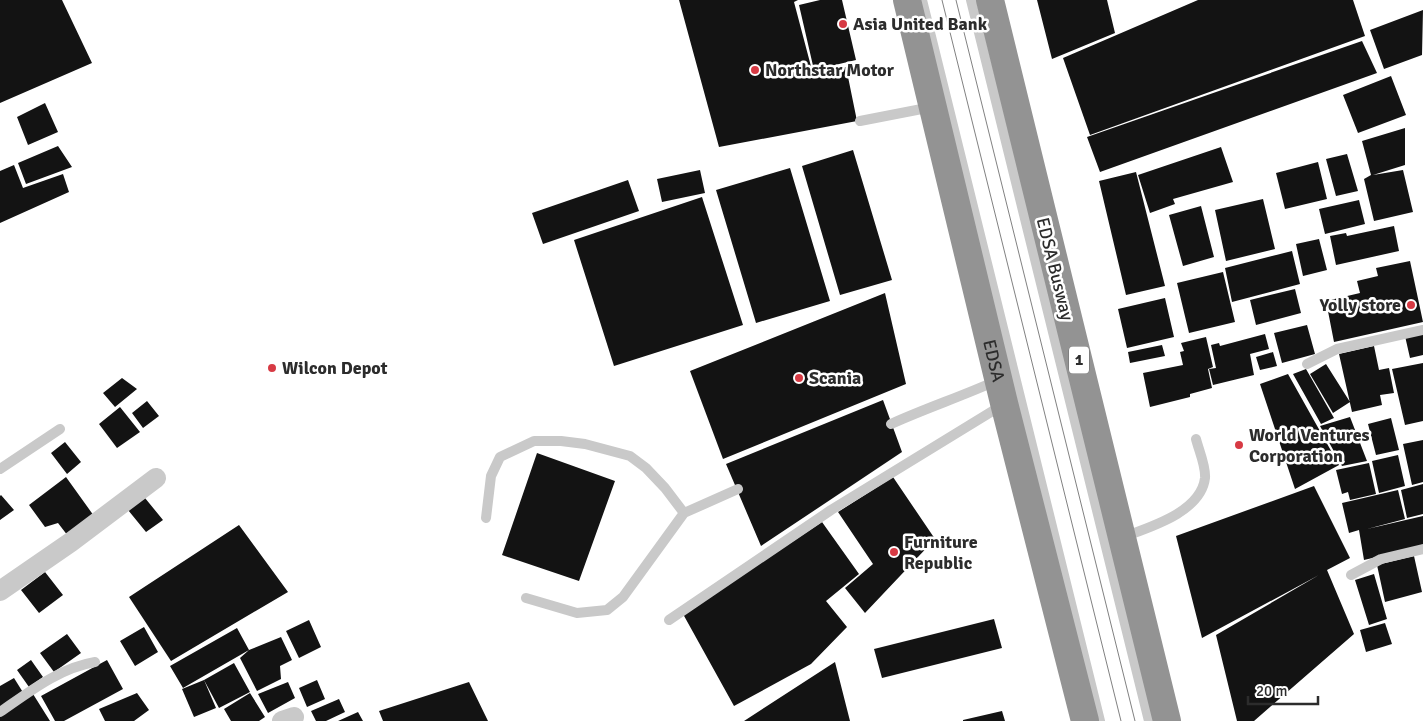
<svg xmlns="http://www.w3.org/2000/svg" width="1423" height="721" font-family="Signika,sans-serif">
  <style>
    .building { fill: #131313 }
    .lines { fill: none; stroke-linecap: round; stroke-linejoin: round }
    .lane { stroke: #c9c9c9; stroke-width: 10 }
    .street { stroke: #c9c9c9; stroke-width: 20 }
    .highway { stroke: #939393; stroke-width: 28 }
    .tram { stroke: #818181; stroke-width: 1 }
    .poi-dot { fill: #d73a44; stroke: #fff; stroke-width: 2 }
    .labels { text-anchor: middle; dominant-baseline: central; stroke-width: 5; stroke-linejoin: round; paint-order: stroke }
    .shield { fill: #fff; stroke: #6b6b6b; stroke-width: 1 }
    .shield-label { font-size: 16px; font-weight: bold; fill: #2c2c2c }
    .poi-label { font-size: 18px; font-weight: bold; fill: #2c2c2c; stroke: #fff; text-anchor: start }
    .street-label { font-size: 18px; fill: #2c2c2c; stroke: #fff }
  </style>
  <rect width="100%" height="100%" fill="#fff"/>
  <path class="building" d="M0,0h62l30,63 -92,40z
    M679,0h119l-4,2 19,72 33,-7 11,54 -138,26z
    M820,0h22l14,60 -42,10 -15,-65z
    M1037,0h70l8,33 -63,26z
    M1198,0h155l12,36 -275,99 -27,-77z
    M1423,10l-1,45 -38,14 -14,-39z
    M1362,41l15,32 -277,99 -13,-35z
    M1391,76l15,39 -48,18 -15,-38z
    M45,103l13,29 -30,13 -11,-28z
    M1405,128v37l-32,10 30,-5 10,42 -39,9 -10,-42 7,-4 -9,-34z
    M58,146l14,21 -46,17 -8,-21z
    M1221,147l12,35 -60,17 2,5 -25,9 -12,-38z
    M853,150l39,130 -52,15 -38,-129z
    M1347,154l11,37 -22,5 -10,-37z
    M1318,162l9,37 -42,10 -9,-36z
    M14,165l9,23 40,-14 6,18 -69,31v-52z
    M790,168l40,133 -74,22 -40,-133z
    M700,170l5,23 -43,9 -5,-23z
    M1136,172l29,114 -39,9 -27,-114z
    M628,180l11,31 -96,33 -11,-31z
    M702,197l41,128 -129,41 -40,-126z
    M1263,199l12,50 -49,12 -11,-51z
    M1359,200l6,24 -40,10 -6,-25z
    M1201,206l13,51 -31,9 -14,-51z
    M1394,226l5,25 -63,14 -6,-29 16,-3 1,3z
    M1319,239l8,31 -24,6 -7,-32z
    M1292,251l8,33 -68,18 -7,-34z
    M1410,261l13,61 -89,20 -8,-41 34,-8 -3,-12 21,-5 -2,-8z
    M1223,272l12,50 -46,11 -12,-50z
    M1295,289l6,24 -45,12 -6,-25z
    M885,293l21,91 -183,75 -33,-88z
    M1165,298l9,39 -47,11 -9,-39z
    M1307,325l8,29 -33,9 -8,-30z
    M1423,332v23l-13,3 -5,-22z
    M1265,334l4,15 -19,5 4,21 -41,10 -4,-16 7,-1 -5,-23 8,-2 1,3z
    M1206,337l7,30 -5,2 4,19 -22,6v3l-40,10 -7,-34 40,-8 -3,-13 4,-1 -3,-8z
    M1162,345l3,11 -35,7 -2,-11z
    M1374,346l5,24 10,-2 5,25 -14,2 2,10 -30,7 -13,-58z
    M1273,352l4,14 -17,4 -4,-13z
    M1423,363v58l-18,4 -13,-56z
    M1326,364l24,38 -17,11 -23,-39z
    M1306,369l28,49 -13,6 -28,-50z
    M1288,374l51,91 -44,24 -35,-105z
    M122,378l15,11 -22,18 -12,-14z
    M883,400l19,52 -141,94 -35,-82z
    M147,401l12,15 -16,12 -11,-15z
    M120,407l20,25 -23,16 -18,-24z
    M1350,417l17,44 -25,5 -22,-40z
    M1391,418l8,32 -23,5 -8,-31z
    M1423,440v42l-11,3 -9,-41z
    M65,442l16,20 -14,12 -16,-21z
    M537,453l78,28 -36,100 -77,-26z
    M1398,455l7,31 -26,7 -7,-32z
    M1369,463l7,31 -26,6 -2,-8 -6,2 -6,-24z
    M66,477l28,39 -26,20 -10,-13 -13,4 -16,-22z
    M893,477l42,62 -70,74 -20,-25 28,-24 -35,-52z
    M1423,484v30l-16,4 -6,-28z
    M1314,486l36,72 -23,12 27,64 -100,87h-17l-21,-86 103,-60 -117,63 -26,-102z
    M1398,490l7,29 -38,10 56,-13v30l-59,14 -5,-30 -10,3 -7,-30z
    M1,495l13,15 -14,10v-24z
    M145,498l18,22 -17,12 -18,-22z
    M822,522l37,52 -33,27 21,26 -36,37 -77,42 -51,-92z
    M239,525l49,67 -117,69 -42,-64z
    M1414,556l8,36 -37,10 -8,-37z
    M45,572l18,23 -24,18 -18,-23z
    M1374,574l13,45 -18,6 -14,-45z
    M994,619l8,29 -120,30 -8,-29z
    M309,620l12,27 -22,11 -13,-27z
    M1385,623l7,21 -26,8 -6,-22z
    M144,627l14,25 -23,14 -15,-25z
    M237,628l12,22 32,-13 11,23 -12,6 1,13 -24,12 -17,-33 9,-8 -66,38 -13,-22z
    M67,634l14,19 -27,19 -14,-19z
    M31,660l12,17 -14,10 -12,-17z
    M107,660l16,29 -59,32h-9l-14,-25z
    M835,662l15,59h-106z
    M234,663l16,29 -31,16 -15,-28z
    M14,678l10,16 -24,14v-22z
    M204,680l12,28 -22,9 -12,-28z
    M317,680l8,19 -18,8 -8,-19z
    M288,682l7,16 -27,15 -10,-19z
    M469,682l19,39h-105l-4,-10z
    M137,693l12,17 -15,11h-29l-6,-12z
    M250,693l15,24 -6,4h-28l-7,-12z
    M33,694l17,27h-50v-8z
    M339,699l6,13 -19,9h-10l-5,-10z
    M1002,711l3,10h-42v-1z
    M358,712l5,9h-25z"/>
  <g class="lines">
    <path class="lane" d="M922,0l178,721
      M971,0l178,721
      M860,121l72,-14
      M1307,364l30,-15 86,-19
      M891,424c35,-16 72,-28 107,-44
      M0,469l60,-40
      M486,518l5,-42 9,-19 34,-16h27l24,3 45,12 16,12 19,20 19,25
      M1123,537c27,-10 78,-25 82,-59 1,-12 -6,-27 -9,-39
      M1351,575l30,-16 42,-10
      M526,598l51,15 30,-3 16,-13 61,-84 54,-24
      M669,620l162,-110 173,-106
      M0,712c29,-20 59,-44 95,-50"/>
    <path class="street" d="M0,591l71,-49 85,-64
      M282,721l12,-4"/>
    <g class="highway">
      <path id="s1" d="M907,0l97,403 81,318"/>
      <path d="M990,0l177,721"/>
    </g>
    <path class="tram" d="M942,0l179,721
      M956,0l179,721"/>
  </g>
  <g class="poi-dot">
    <circle cx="843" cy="24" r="5"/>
    <circle cx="755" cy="70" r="5"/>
    <circle cx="1411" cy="305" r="5"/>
    <circle cx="272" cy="368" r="5"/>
    <circle cx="799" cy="378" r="5"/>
    <circle cx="1239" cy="445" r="5"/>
    <circle cx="894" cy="552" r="5"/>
  </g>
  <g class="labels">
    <rect class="shield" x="1069" y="346.5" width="20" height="27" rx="4"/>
    <g class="shield-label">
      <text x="1079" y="360">1</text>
    </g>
    <g class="poi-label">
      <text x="853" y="24">Asia United Bank</text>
      <text x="765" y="70">Northstar Motor</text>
      <text x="1401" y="305" text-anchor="end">Yolly store</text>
      <text x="282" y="368">Wilcon Depot</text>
      <text x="809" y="378">Scania</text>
      <text x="1249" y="435">World Ventures<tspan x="1249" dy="21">Corporation</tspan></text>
      <text x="904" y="542">Furniture<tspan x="904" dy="21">Republic</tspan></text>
    </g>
    <g class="street-label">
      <text transform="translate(1055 269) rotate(76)">EDSA Busway</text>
      <text stroke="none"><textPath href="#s1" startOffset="371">EDSA</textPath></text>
    </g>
  </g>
  <path d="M1248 696v8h70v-8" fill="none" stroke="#2c2c2c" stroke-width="2.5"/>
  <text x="1256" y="696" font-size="15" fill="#2c2c2c" stroke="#ffffff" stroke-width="4" paint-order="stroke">20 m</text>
</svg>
